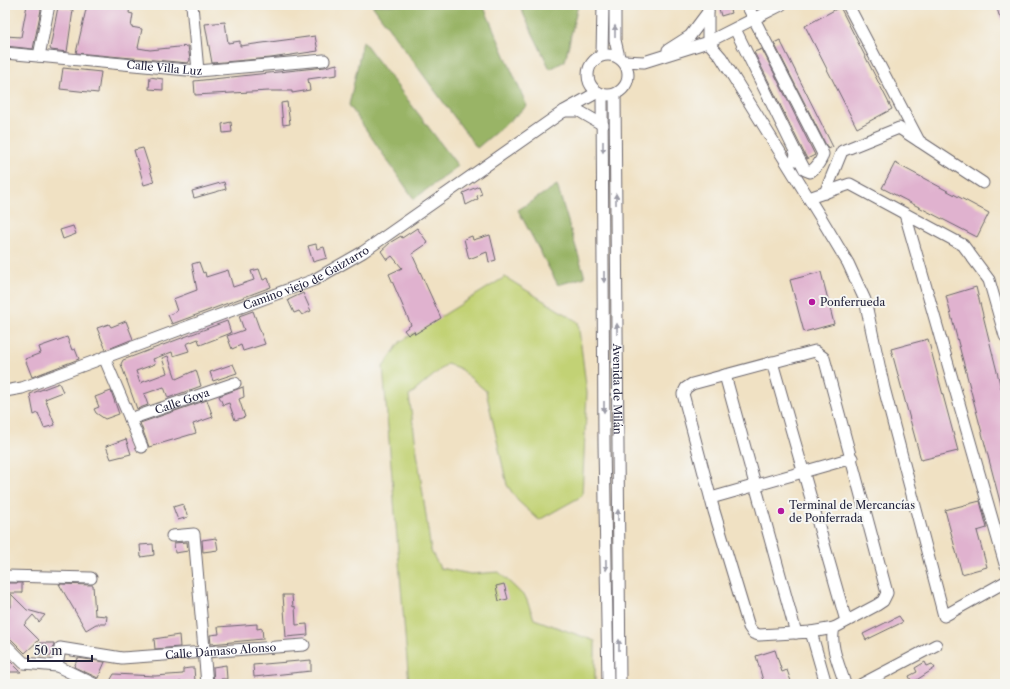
<svg xmlns="http://www.w3.org/2000/svg" width="1010" height="689" font-family="'Libre Caslon Text',serif">
  <style>
    .green { fill: #c2d274; stroke: #727a58 }
    .forest { fill: #99b466; stroke: #5e6b50 }
    .building { fill: #e0b2cf }
    .lines { fill: none; stroke-linecap: round; stroke-linejoin: round }
    .minor-casing { stroke: #6a656b; stroke-width: 13 }
    .minor { stroke: #fff; stroke-width: 11 }
    .oneway { fill: #9c9ca7 }
    .poi-dot { fill: #b5179e; stroke: #f6f6f2; stroke-width: 1.5 }
    .labels { text-anchor: middle; dominant-baseline: central; stroke-width: 4; stroke-linejoin: round; paint-order: stroke }
    .street-label { font-size: 11px; fill: #22223b; stroke: #f6f6f2 }
    .poi-label { font-size: 11px; fill: #22223b; stroke: #f6f6f2; text-anchor: start }
  </style>
  <rect width="100%" height="100%" fill="#f6f6f2"/>
  <filter id="ink" filterUnits="userSpaceOnUse"><feTurbulence type="fractalNoise" baseFrequency=".025" numOctaves="2"/><feDisplacementMap in="SourceGraphic" scale="8" xChannelSelector="R" yChannelSelector="G"/><feConvolveMatrix kernelMatrix="1 2 1 2 8 2 1 2 1" color-interpolation-filters="sRGB"/></filter>
  <filter id="wash" filterUnits="userSpaceOnUse"><feTurbulence type="fractalNoise" baseFrequency=".012" numOctaves="4" result="noise"/><feDisplacementMap in="SourceGraphic" scale="16" xChannelSelector="R" yChannelSelector="G"/><feGaussianBlur stdDeviation="0.9" result="paint"/><feColorMatrix in="noise" values="0 0 0 0 0 0 0 0 0 0 0 0 0 0 0 0 0 1.4 0 .05"/><feComposite in="paint" operator="in"/></filter>
  <g filter="url(#wash)">
    <rect width="100%" height="100%" fill="#f0e1c3"/>
    <path class="green" d="M505,277l73,45 9,71 -5,103 -43,24 -21,-19 -11,-16 -21,-94 -27,-23 -12,-4 -38,32 22,155 9,17 31,6 28,-2 27,26 8,21 61,22v43h-186l-26,-317 17,-25z"/>
    <path class="forest" d="M372,5h111l44,101 -50,42z
      M519,5h59l-13,56 -15,8z
      M363,41l95,125 -44,33 -65,-94z
      M557,185l28,92 -27,8 -40,-75z"/>
    <g id="blocks">
      <path class="building" d="M27,5h15l-9,44 -28,-3v-10l16,1z
        M87,5h43l-1,8 4,1 -2,13 11,2 -4,19 12,2 38,-4 2,14 -2,3 -112,-10z
        M718,5h10l3,8 -10,3z
        M996,5h9v21l-6,-11z
        M58,7l15,3 -6,42 -16,-2 -1,-2z
        M840,7l52,102 -35,19 -52,-102z
        M225,22l3,21 12,-2v5l75,-10 3,15 -47,7 -59,5 -7,-39z
        M780,40l53,107 -5,2 -54,-106z
        M762,49l53,106 -8,4 -53,-107z
        M337,64v11l-29,4 2,11 -18,3v-2h-23l-74,4 -1,-14 131,-14z
        M63,68l38,4 -3,21 -38,-4z
        M150,77l13,2v11l-14,-1z
        M287,102l3,22 -7,1 -2,-22z
        M231,122l1,10 -9,1 -1,-9z
        M143,148l11,34 -10,3 -10,-35z
        M895,163l94,50 -12,24 -95,-49z
        M224,182l2,7 -32,9 -2,-7z
        M479,186l3,8 -5,2 1,3 -12,6 -3,-12z
        M73,226l3,8 -13,5 -3,-9z
        M417,228l11,15 -16,11 29,64 -26,16 -1,-3 -6,4 -4,-5 7,-5 -22,-51 13,-6 -10,-12 -5,4 -6,-9 10,-9 10,-6 1,2z
        M490,235l6,25 -7,2 -2,-10 -18,7 -5,-20 8,-3 1,4z
        M316,244l1,5 7,-2 3,11 -14,4 -5,-16z
        M199,262l4,11 2,-1 1,5 22,-7 5,17 21,-7 -3,-9 8,-2 4,11 5,-2 3,9 -99,37 -4,-9 9,-4 -4,-12 24,-9 -5,-26z
        M821,272l13,52 -30,8 -14,-52z
        M976,287l29,117v109h-2l-57,-217z
        M303,293l8,18 -9,4 -3,-4 -5,2 -6,-13z
        M253,311l12,33 -22,7 -2,-6 -9,4 -5,-13 17,-6 -5,-14z
        M126,321l7,18 -27,11 -9,-22 12,-4 2,3z
        M227,321l4,12 -31,12 -2,-6 -12,5 3,7 -16,5 -1,-4 -19,7 2,5 -19,7 4,12 27,-10 -5,-15 6,-2 8,23 20,-9 5,16 -33,12 -4,-11 -20,7 4,11 -11,4 -16,-45 2,-4z
        M67,337l5,13 3,-1 4,10 -47,18 -7,-18 16,-6 -2,-6z
        M928,339l30,112 -37,9 -30,-111z
        M233,364l4,9 -24,8 -3,-9z
        M59,383l4,9 -18,7 10,26 -11,3 -6,-15 -4,2 -4,-21z
        M243,387l1,10 -5,2 6,18 -10,3 -6,-17 -6,2 -4,-9z
        M111,391l8,23 -14,5 -9,-6 -2,-4 5,-2 -4,-10z
        M207,400l6,17 -20,7 3,9 -47,14 -9,-24z
        M126,439l5,15 -20,5 -5,-13z
        M980,501l7,27 -10,3 10,36 -25,7 -17,-64z
        M183,504l5,13 -10,3 -5,-13z
        M216,538l2,12 -15,2 -1,-12z
        M187,542l1,9 -13,2 -1,-10z
        M153,544l1,11 -13,2 -1,-12z
        M5,583h17v10h-17z
        M59,584l34,1 2,30 12,1 -1,8h-10l-10,6z
        M504,584l4,15 -9,2 -3,-15z
        M11,594l16,16 18,5 -6,7 -6,-7 -9,10 15,15 -14,13 -20,-20v-24l6,-2z
        M283,595h9l1,12 2,-1 1,19 11,-1 1,11 -22,2z
        M899,616l4,6 -37,18 -3,-6z
        M257,624v5l5,-1 1,11 -52,5 -1,-9 9,-1 -1,-7z
        M179,635l1,12 -25,2 -1,-10z
        M40,643h14l-2,13 -13,-1z
        M775,650l7,22 5,-2 5,14h-28l-8,-28z
        M5,656l16,16h-16z
        M78,658l27,4 -7,16 -24,-11z
        M311,660v11l-57,6 -1,-12z
        M925,662l2,4 5,-2 3,4 -23,15 -3,-7 8,-4 -2,-4z
        M226,665l1,14h-6v5h-7l-1,-17z
        M190,668h4l1,13 -16,1v2h-67l-2,-3 4,-7 41,2 28,-2v-5z"/>
    </g>
  </g>
  <g filter="url(#ink)">
    <use href="#blocks" fill-opacity="0" stroke="#6a656b" stroke-width="1"/>
    <g class="lines">
      <defs>
        <g id="minor">
          <path d="M192,5l6,66"/>
          <path d="M615,5v35l4,17"/>
          <path d="M708,5v37l73,-37"/>
          <path d="M747,5l76,149c-2,8 -6,13 -13,18l-5,-2 -9,-17"/>
          <path d="M848,5l71,136"/>
          <path d="M735,29l61,124 -1,7"/>
          <path d="M668,50l22,-14 18,-24"/>
          <path id="s1" d="M5,53l193,18 126,-11"/>
          <path d="M602,55l1,-50"/>
          <circle cx="608" cy="75" r="20"/>
          <path d="M39,56l10,-51"/>
          <path d="M623,61l21,1 64,-20 13,15 100,161 27,45 17,37 19,88 60,228 61,-34"/>
          <path d="M602,94l2,349 4,241"/>
          <path id="s2" d="M615,94l5,590"/>
          <path d="M564,111h15l24,14"/>
          <path d="M825,193l17,-42 57,-23 84,55"/>
          <path d="M809,198l41,-14 113,61 26,35 16,56"/>
          <path d="M905,214l100,350"/>
          <path d="M104,357l38,90"/>
          <path d="M772,362l74,259"/>
          <path d="M725,375l71,258"/>
          <path id="s3" d="M5,391l17,-3 292,-108 49,-28 201,-141 34,-19"/>
          <path id="s4" d="M130,419l105,-36"/>
          <path d="M711,498l141,-40"/>
          <path d="M172,536l22,-2 13,150"/>
          <path d="M5,576l86,2"/>
          <path d="M811,632l23,-4"/>
          <path d="M5,644l19,19 33,3 37,18"/>
          <path id="s5" d="M57,666l3,-18 62,10 182,-13"/>
          <path d="M826,684l-15,-52 -52,3 -6,-2 -4,-6 -35,-116 -31,-117 3,-6 6,-4 123,-33 9,7 2,7 61,228 -4,8 -6,4 -43,23c-5,17 6,39 11,56"/>
          <path d="M862,684l74,-39"/>
        </g>
      </defs>
      <use href="#minor" class="minor-casing"/>
      <use href="#minor" class="minor"/>
    </g>
    <defs><path id="oneway-solid" d="M-6-.8H1V-3.2L6.5 0L1 3.2V.8H-6Z"/></defs>
    <g class="oneway">
      <use href="#oneway-solid" transform="translate(615 31) rotate(-90)"/>
      <use href="#oneway-solid" transform="translate(603 147) rotate(90)"/>
      <use href="#oneway-solid" transform="translate(616 199) rotate(-90)"/>
      <use href="#oneway-solid" transform="translate(604 277) rotate(90)"/>
      <use href="#oneway-solid" transform="translate(617 329) rotate(-90)"/>
      <use href="#oneway-solid" transform="translate(604 407) rotate(90)"/>
      <use href="#oneway-solid" transform="translate(618 515) rotate(-90)"/>
      <use href="#oneway-solid" transform="translate(606 565) rotate(89)"/>
      <use href="#oneway-solid" transform="translate(619 645) rotate(-90)"/>
    </g>
  </g>
  <g class="poi-dot">
    <circle cx="812" cy="302" r="4"/>
    <circle cx="781" cy="511" r="4"/>
  </g>
  <g class="labels">
    <g class="street-label">
      <text stroke="none"><textPath href="#s1" startOffset="160">Calle Villa Luz</textPath></text>
      <text stroke="none"><textPath href="#s3" startOffset="322">Camino viejo de Gaiztarro</textPath></text>
      <text stroke="none"><textPath href="#s2" startOffset="295">Avenida de Milán</textPath></text>
      <text stroke="none"><textPath href="#s4" startOffset="55">Calle Goya</textPath></text>
      <text stroke="none"><textPath href="#s5" startOffset="180">Calle Dámaso Alonso</textPath></text>
    </g>
    <g class="poi-label">
      <text x="820" y="302">Ponferrueda</text>
      <text x="789" y="505">Terminal de Mercancías<tspan x="789" dy="13">de Ponferrada</tspan></text>
    </g>
  </g>
  <rect width="1010" height="689" fill="none" stroke="#f6f6f2" stroke-width="20"/>
  <path d="M28 655v6h64v-6" fill="none" stroke="#22223b" stroke-width="2"/>
  <text x="34" y="655" font-size="12" fill="#22223b" stroke="#f6f6f2" stroke-width="3" paint-order="stroke">50 m</text>
</svg>
